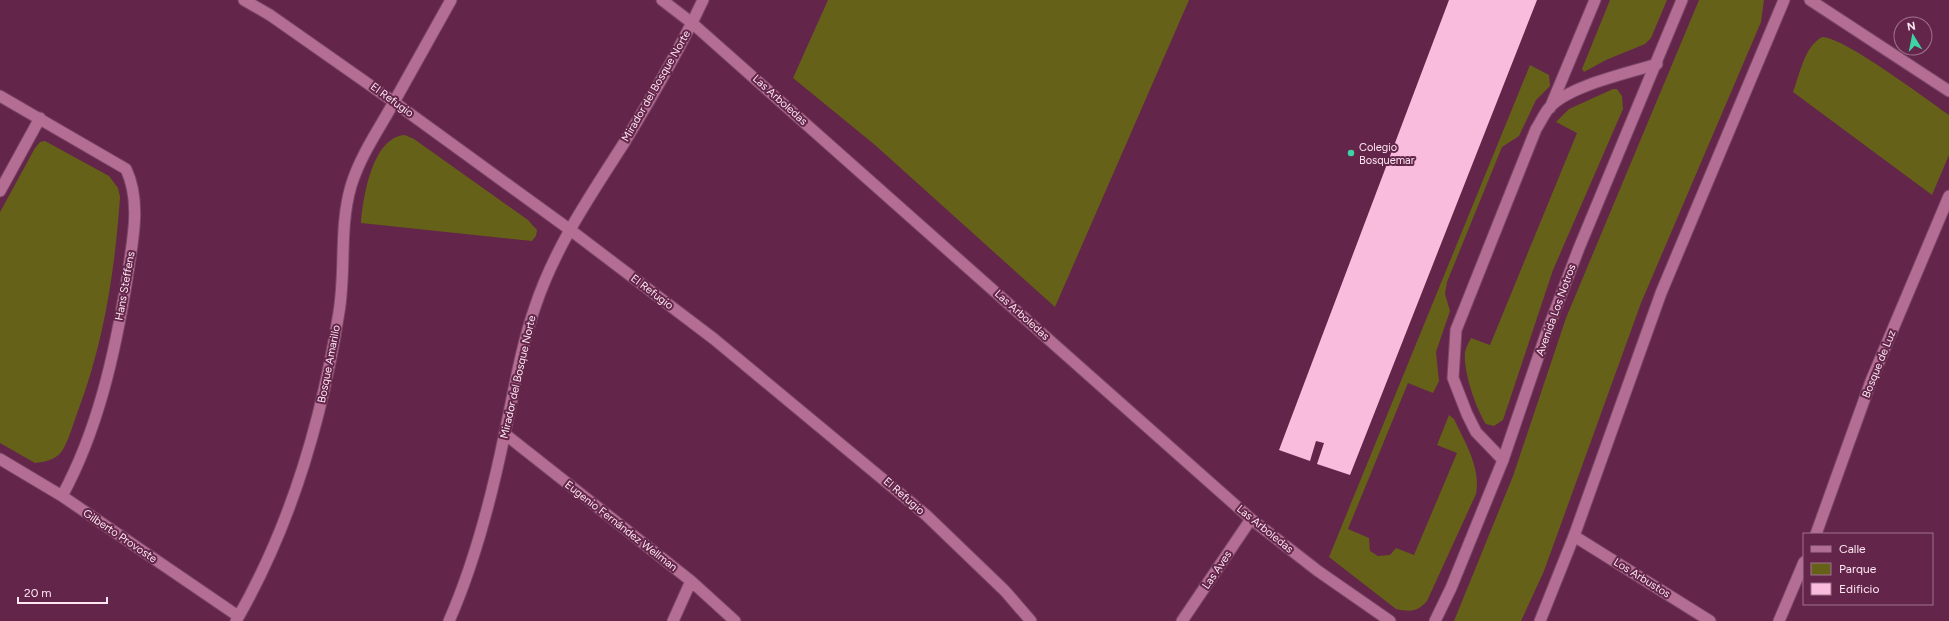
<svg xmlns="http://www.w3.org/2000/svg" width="1949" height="621" font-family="Figtree,sans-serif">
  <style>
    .green { fill: #656118 }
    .building { fill: #fabcdc }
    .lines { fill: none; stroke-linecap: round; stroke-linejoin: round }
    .service-casing { stroke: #794666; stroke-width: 13 }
    .minor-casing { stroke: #794666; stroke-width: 13 }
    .tertiary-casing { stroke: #794666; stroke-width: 13 }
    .service { stroke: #b46d93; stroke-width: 11 }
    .minor { stroke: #b46d93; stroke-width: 11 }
    .tertiary { stroke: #b46d93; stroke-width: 11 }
    .poi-dot { fill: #3dd4a3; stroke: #63254a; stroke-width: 1.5 }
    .labels { text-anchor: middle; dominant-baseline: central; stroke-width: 4; stroke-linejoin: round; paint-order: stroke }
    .street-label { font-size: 11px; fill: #ffe7f2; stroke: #63254a }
    .poi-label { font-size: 11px; fill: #ffe7f2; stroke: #63254a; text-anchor: start }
  </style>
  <rect width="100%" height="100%" fill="#63254a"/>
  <path class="green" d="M828,0h361l-134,307 -180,-162 -82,-67z
    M1610,0h57l-16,38 -6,6 -39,16 -22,12 -2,-3z
    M1699,0h65l-3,22 -120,281 -97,268 -23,50h-67l59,-145 53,-158z
    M1822,37c22,0 104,62 127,78v40l-17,40 -139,-103c7,-18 11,-45 29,-55z
    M1530,65l19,10 1,11 -14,14 -17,36 -17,11 -55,135 -2,12 5,17 -14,41 3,29 -6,12 -25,-10 -60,146 21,9 1,13 8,5 12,-1 6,-7 18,7 43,-102 -20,-8 12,-30 5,4c11,24 27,48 22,75l-49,107c-10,11 -16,11 -31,8l-67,-52z
    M1613,89h4l5,7 1,13 -70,161 -50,150 -9,6 -8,-2c-10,-15 -23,-53 -21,-72 1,-5 4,-10 6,-14l19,7 87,-212 -21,-11 13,-13z
    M405,135l9,4 114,81 9,10 -1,6 -4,5 -171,-18c2,-25 11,-86 44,-88z
    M45,141l64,35 9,12 2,9c-5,73 -16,145 -42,214 -5,13 -9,29 -16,40 -6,9 -18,11 -27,12l-35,-20v-231l35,-64 5,-6z"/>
  <path class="building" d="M1449,0h88l-187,475 -33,-11 7,-21 -8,-2 -6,20 -31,-11z"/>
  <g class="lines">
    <defs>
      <path id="service" d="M1550,108l45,-108
        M1503,460l-27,-28 -9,-18 -14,-36 3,-48 80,-201c4,-6 8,-15 13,-21 19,-22 79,-35 108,-44"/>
      <path id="minor" d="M244,0l26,15 124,87 175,127 145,110 212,176 79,76 26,30
        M662,0l30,23 559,496 67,52 72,50
        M1810,0l139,91
        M0,96l126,73c16,34 6,74 1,110 -12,74 -29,151 -65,217
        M0,191l40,-73
        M505,434l186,147 44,40
        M0,459l62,37 176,120
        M1816,534l55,-153 78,-185
        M1574,536l136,85
        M236,621c55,-95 86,-201 103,-309 7,-42 0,-85 12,-126 9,-30 28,-57 43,-84 19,-34 38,-68 57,-102
        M449,621c26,-59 43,-125 56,-189 9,-41 16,-85 30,-125 20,-60 55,-111 89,-164 28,-46 56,-94 79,-143
        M673,621l18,-40
        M1182,621l69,-102
        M1779,621l25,-59"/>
      <path id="tertiary" d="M1435,621l16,-33 52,-128 42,-123 34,-89 103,-248
        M1540,621l34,-85 87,-243 123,-293"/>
    </defs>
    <use href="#service" class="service-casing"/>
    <use href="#minor" class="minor-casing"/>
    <use href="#tertiary" class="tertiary-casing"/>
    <use href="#service" class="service"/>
    <use href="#minor" class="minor"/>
    <use href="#tertiary" class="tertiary"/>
  </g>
  <circle class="poi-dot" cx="1351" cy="153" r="4"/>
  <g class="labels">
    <g class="street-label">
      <text transform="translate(656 86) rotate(-60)">Mirador del Bosque Norte</text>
      <text transform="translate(392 100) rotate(36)">El Refugio</text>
      <text transform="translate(780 100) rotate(42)">Las Arboledas</text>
      <text transform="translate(125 286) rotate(-80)">Hans Steffens</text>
      <text transform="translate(652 292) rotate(37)">El Refugio</text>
      <text transform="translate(1556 310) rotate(-70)">Avenida Los Notros</text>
      <text transform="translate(1022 315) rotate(42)">Las Arboledas</text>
      <text transform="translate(329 364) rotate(-79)">Bosque Amarillo</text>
      <text transform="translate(1879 364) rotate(-68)">Bosque de Luz</text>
      <text transform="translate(518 377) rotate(-77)">Mirador del Bosque Norte</text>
      <text transform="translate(904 496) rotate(41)">El Refugio</text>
      <text transform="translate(621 526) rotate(38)">Eugenio Fernández Wellman</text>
      <text transform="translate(1265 529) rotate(39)">Las Arboledas</text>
      <text transform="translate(120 536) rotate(34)">Gilberto Provoste</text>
      <text transform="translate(1217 570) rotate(-56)">Las Aves</text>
      <text transform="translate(1642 578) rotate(32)">Los Arbustos</text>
    </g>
    <g class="poi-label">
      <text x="1359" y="147">Colegio<tspan x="1359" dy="13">Bosquemar</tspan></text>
    </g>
  </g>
  <rect x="1803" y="533" width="130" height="72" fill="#63254a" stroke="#a1738d"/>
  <rect x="1811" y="546" width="20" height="6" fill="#b46d93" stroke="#a1738d"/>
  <text x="1839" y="553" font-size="12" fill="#ffe7f2">Calle</text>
  <rect x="1811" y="563" width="20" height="12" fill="#656118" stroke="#a1738d"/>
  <text x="1839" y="573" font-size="12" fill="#ffe7f2">Parque</text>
  <rect x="1811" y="583" width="20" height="12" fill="#fabcdc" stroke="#a1738d"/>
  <text x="1839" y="593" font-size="12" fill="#ffe7f2">Edificio</text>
  <g transform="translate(1913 36) rotate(350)"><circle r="19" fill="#63254a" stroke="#a1738d"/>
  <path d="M0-3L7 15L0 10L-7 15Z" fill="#3dd4a3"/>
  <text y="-6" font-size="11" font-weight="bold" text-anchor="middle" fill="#ffe7f2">N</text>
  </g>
  <path d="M18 597v6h89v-6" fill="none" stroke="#ffe7f2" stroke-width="2"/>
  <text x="24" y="597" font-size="12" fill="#ffe7f2" stroke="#63254a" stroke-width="3" paint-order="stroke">20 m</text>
</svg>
